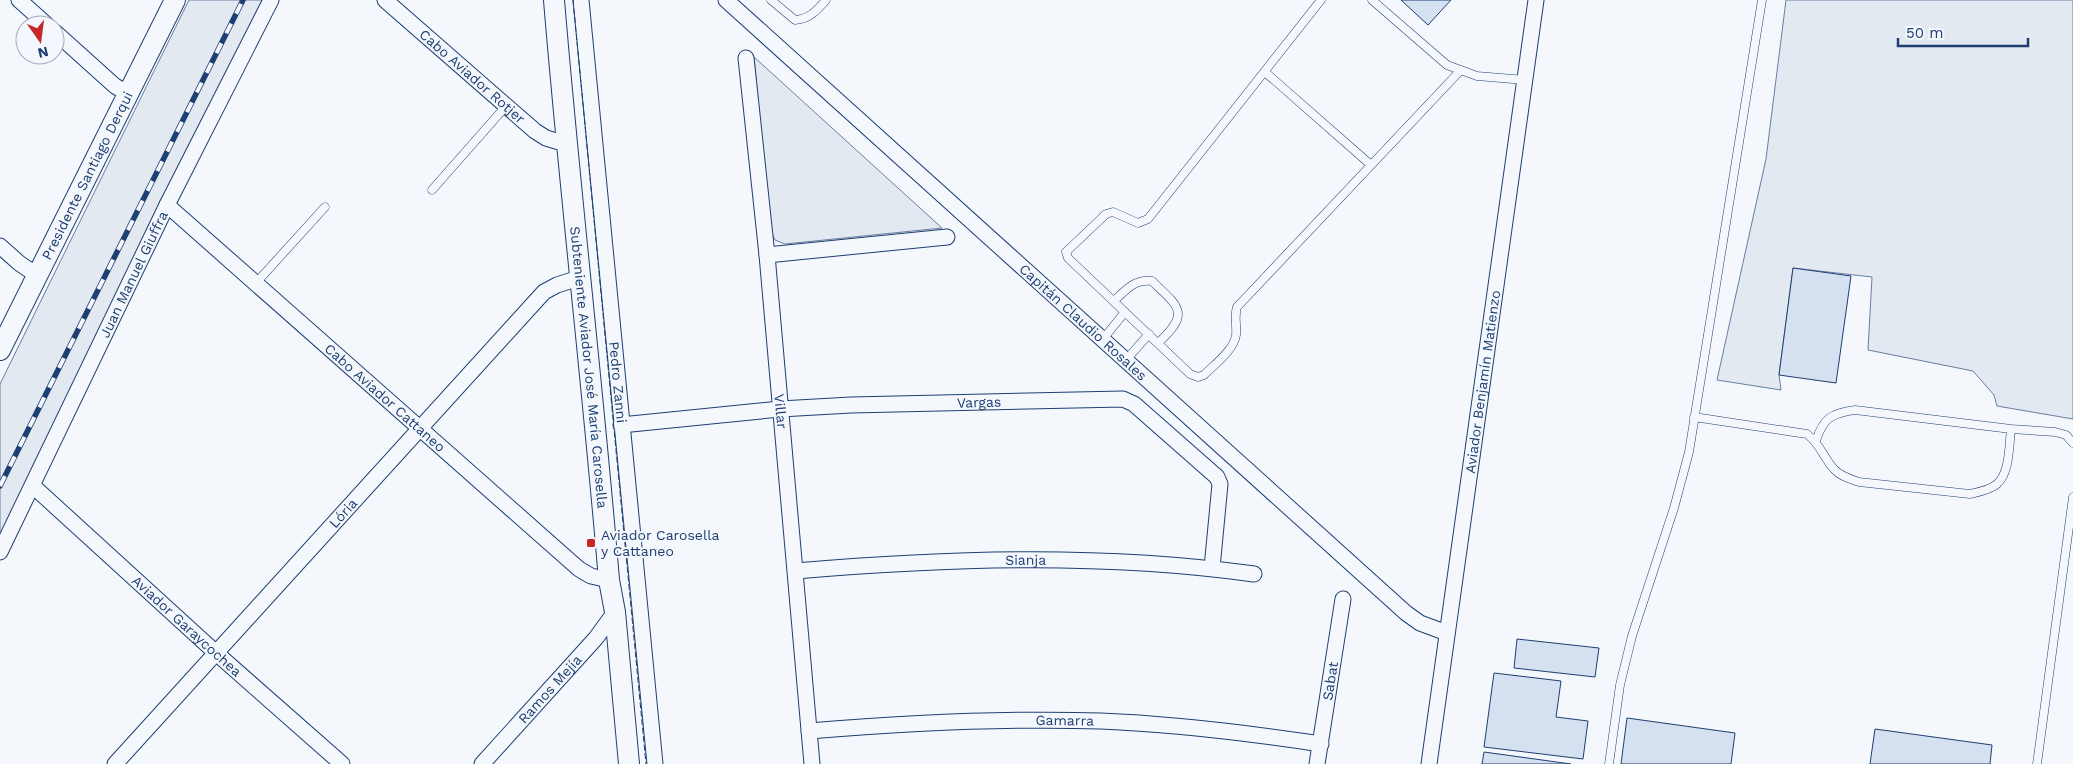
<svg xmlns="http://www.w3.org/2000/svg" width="2073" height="764" font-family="'Work Sans',sans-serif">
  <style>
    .green { fill: #e3e9f0; stroke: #687fa3 }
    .building { fill: #d5e0f0; stroke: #1d3f73 }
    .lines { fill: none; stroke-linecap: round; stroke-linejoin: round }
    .service-casing { stroke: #1d3f73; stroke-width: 9 }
    .minor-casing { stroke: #1d3f73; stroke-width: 17 }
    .tertiary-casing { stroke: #1d3f73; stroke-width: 22 }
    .service { stroke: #f4f7fb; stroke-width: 8 }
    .minor { stroke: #f4f7fb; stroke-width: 15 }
    .tertiary { stroke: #f4f7fb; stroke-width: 20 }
    .rail-casing { stroke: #1d3f73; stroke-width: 5.5 }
    .rail { stroke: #f4f7fb; stroke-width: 4; stroke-dasharray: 11; stroke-linecap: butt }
    .fence { stroke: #1d3f73; stroke-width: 1; stroke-dasharray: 6 2.5; stroke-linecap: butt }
    .poi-dot { fill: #c62828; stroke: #f4f7fb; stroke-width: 2 }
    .labels { text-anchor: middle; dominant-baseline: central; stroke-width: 4; stroke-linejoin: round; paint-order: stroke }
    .street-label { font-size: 14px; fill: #1d3f73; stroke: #f4f7fb }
    .poi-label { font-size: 14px; fill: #1d3f73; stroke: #f4f7fb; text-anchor: start }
  </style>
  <rect width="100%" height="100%" fill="#f4f7fb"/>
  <path class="green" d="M189,0h82l-271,552v-168z
    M1786,0h287v419l-76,-13 -3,-11 -21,-24 -105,-21 4,-73 -79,-9 -14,107 2,15 -64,-10 49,-221z
    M754,57l188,171 -157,16 -10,-4 -5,-11z"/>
  <path class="building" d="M1401,0h50l-23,25z
    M1793,268l58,8 -15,107 -57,-8z
    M1517,639l82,9 -4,29 -81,-9z
    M1494,673l67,8 -5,36 32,4 -5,38 -99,-12z
    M1627,718l108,15 -4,31h-110z
    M1875,729l117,16 -2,19h-120z
    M1484,752l87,12h-89z"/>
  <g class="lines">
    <defs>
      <path id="service" d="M771,0l24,20c15,-1 22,-10 31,-20
        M1321,0l-173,219 -10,4 -25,-11 -7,2 -40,38 2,6 122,116 8,3 6,-2c11,-11 30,-25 32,-40 1,-10 -2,-19 1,-28l223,-236
        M1372,0l75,65 30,11 48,4
        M1265,72l106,93
        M432,190l74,-84
        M256,283l69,-76
        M1114,301c12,-11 20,-22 38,-20 27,26 39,32 6,62
        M1103,339l22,-27
        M1126,360l23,-26
        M1694,417l113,17c14,11 16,23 27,35 6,7 16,10 25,13l111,12c9,-2 20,-4 27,-10 13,-11 12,-39 14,-55
        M1816,441c7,-23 16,-28 39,-31l156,19 44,3 11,3 7,8
        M1609,764l11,-79 12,-49 42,-128 15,-56 73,-452
        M2037,764l36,-267"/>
      <g id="minor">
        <path d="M19,0l28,25"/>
        <path id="s1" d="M385,0l150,131 11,7 20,6"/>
        <path id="s2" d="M581,0l74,764"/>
        <path id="s3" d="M726,0l680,613 14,10 27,10"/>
        <path d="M55,32l60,54 14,8"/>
        <path id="s4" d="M746,58l21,197 45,509"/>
        <path id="s5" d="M167,205l412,364 12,7 18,4"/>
        <path d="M0,246l19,17 19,13"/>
        <path d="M767,255l180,-18"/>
        <path id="s6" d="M621,425l159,-16 71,-4 272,-6 11,5 83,73 3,7 -8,84"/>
        <path id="s7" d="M33,486l182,166 127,112"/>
        <path id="s8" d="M0,552l167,-347 104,-205"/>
        <path id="s9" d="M796,571c153,-13 306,-18 458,3"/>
        <path id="s10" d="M809,731c97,-8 195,-13 292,-10 74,3 147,12 220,23"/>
        <path id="s11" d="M115,764l429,-472 13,-7 25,-8"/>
        <path id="s12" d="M482,764l114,-126 19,-26"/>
        <path id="s13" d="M1317,764l26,-165"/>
        <path id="s14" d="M1429,764l107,-764"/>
      </g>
      <g id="tertiary">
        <path id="s15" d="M554,0c16,194 39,387 55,580l6,32 14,152"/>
        <path id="s16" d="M0,350l175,-350"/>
      </g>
    </defs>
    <use href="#service" class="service-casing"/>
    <use href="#minor" class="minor-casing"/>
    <use href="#tertiary" class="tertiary-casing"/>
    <use href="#service" class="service"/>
    <use href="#minor" class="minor"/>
    <use href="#tertiary" class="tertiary"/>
    <defs>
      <path id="rail" d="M0,486l243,-486"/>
    </defs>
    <use href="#rail" class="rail-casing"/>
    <use href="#rail" class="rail"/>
    <path class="fence" d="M573,0l73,764"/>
  </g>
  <rect class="poi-dot" x="586" y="538" width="10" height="10" rx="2.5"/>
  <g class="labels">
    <g class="street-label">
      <text stroke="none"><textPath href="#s1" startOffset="116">Cabo Aviador Rotjer</textPath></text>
      <text stroke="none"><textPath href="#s16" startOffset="195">Presidente Santiago Derqui</textPath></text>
      <text stroke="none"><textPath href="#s8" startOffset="308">Juan Manuel Giuffra</textPath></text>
      <text stroke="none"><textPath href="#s3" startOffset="481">Capitán Claudio Rosales</textPath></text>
      <text stroke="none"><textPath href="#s15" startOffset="369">Subteniente Aviador José María Carosella</textPath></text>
      <text stroke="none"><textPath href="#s2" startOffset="384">Pedro Zanni</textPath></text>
      <text stroke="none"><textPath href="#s14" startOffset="386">Aviador Benjamín Matienzo</textPath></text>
      <text stroke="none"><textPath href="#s5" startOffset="291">Cabo Aviador Cattaneo</textPath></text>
      <text stroke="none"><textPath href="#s6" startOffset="359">Vargas</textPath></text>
      <text stroke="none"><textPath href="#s4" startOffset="355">Villar</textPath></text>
      <text stroke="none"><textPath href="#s11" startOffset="339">Lória</textPath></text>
      <text stroke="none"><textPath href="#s9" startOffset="230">Sianja</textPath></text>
      <text stroke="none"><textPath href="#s7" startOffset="208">Aviador Garaycochea</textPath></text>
      <text stroke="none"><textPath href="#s13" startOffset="84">Sabat</textPath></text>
      <text stroke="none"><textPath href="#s12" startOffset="101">Ramos Mejía</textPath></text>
      <text stroke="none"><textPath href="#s10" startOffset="256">Gamarra</textPath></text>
    </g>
    <g class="poi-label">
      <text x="601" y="535">Aviador Carosella<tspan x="601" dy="16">y Cattaneo</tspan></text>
    </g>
  </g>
  <g transform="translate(40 40) rotate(166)"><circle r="24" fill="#f4f7fb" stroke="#9eadc5"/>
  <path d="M0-4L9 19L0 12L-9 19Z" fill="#c62828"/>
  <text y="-8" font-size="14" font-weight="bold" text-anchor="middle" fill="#1d3f73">N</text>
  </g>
  <path d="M1898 38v8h130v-8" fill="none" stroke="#1d3f73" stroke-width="2.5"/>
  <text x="1906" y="38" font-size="15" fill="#1d3f73" stroke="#f4f7fb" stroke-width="4" paint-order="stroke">50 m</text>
</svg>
